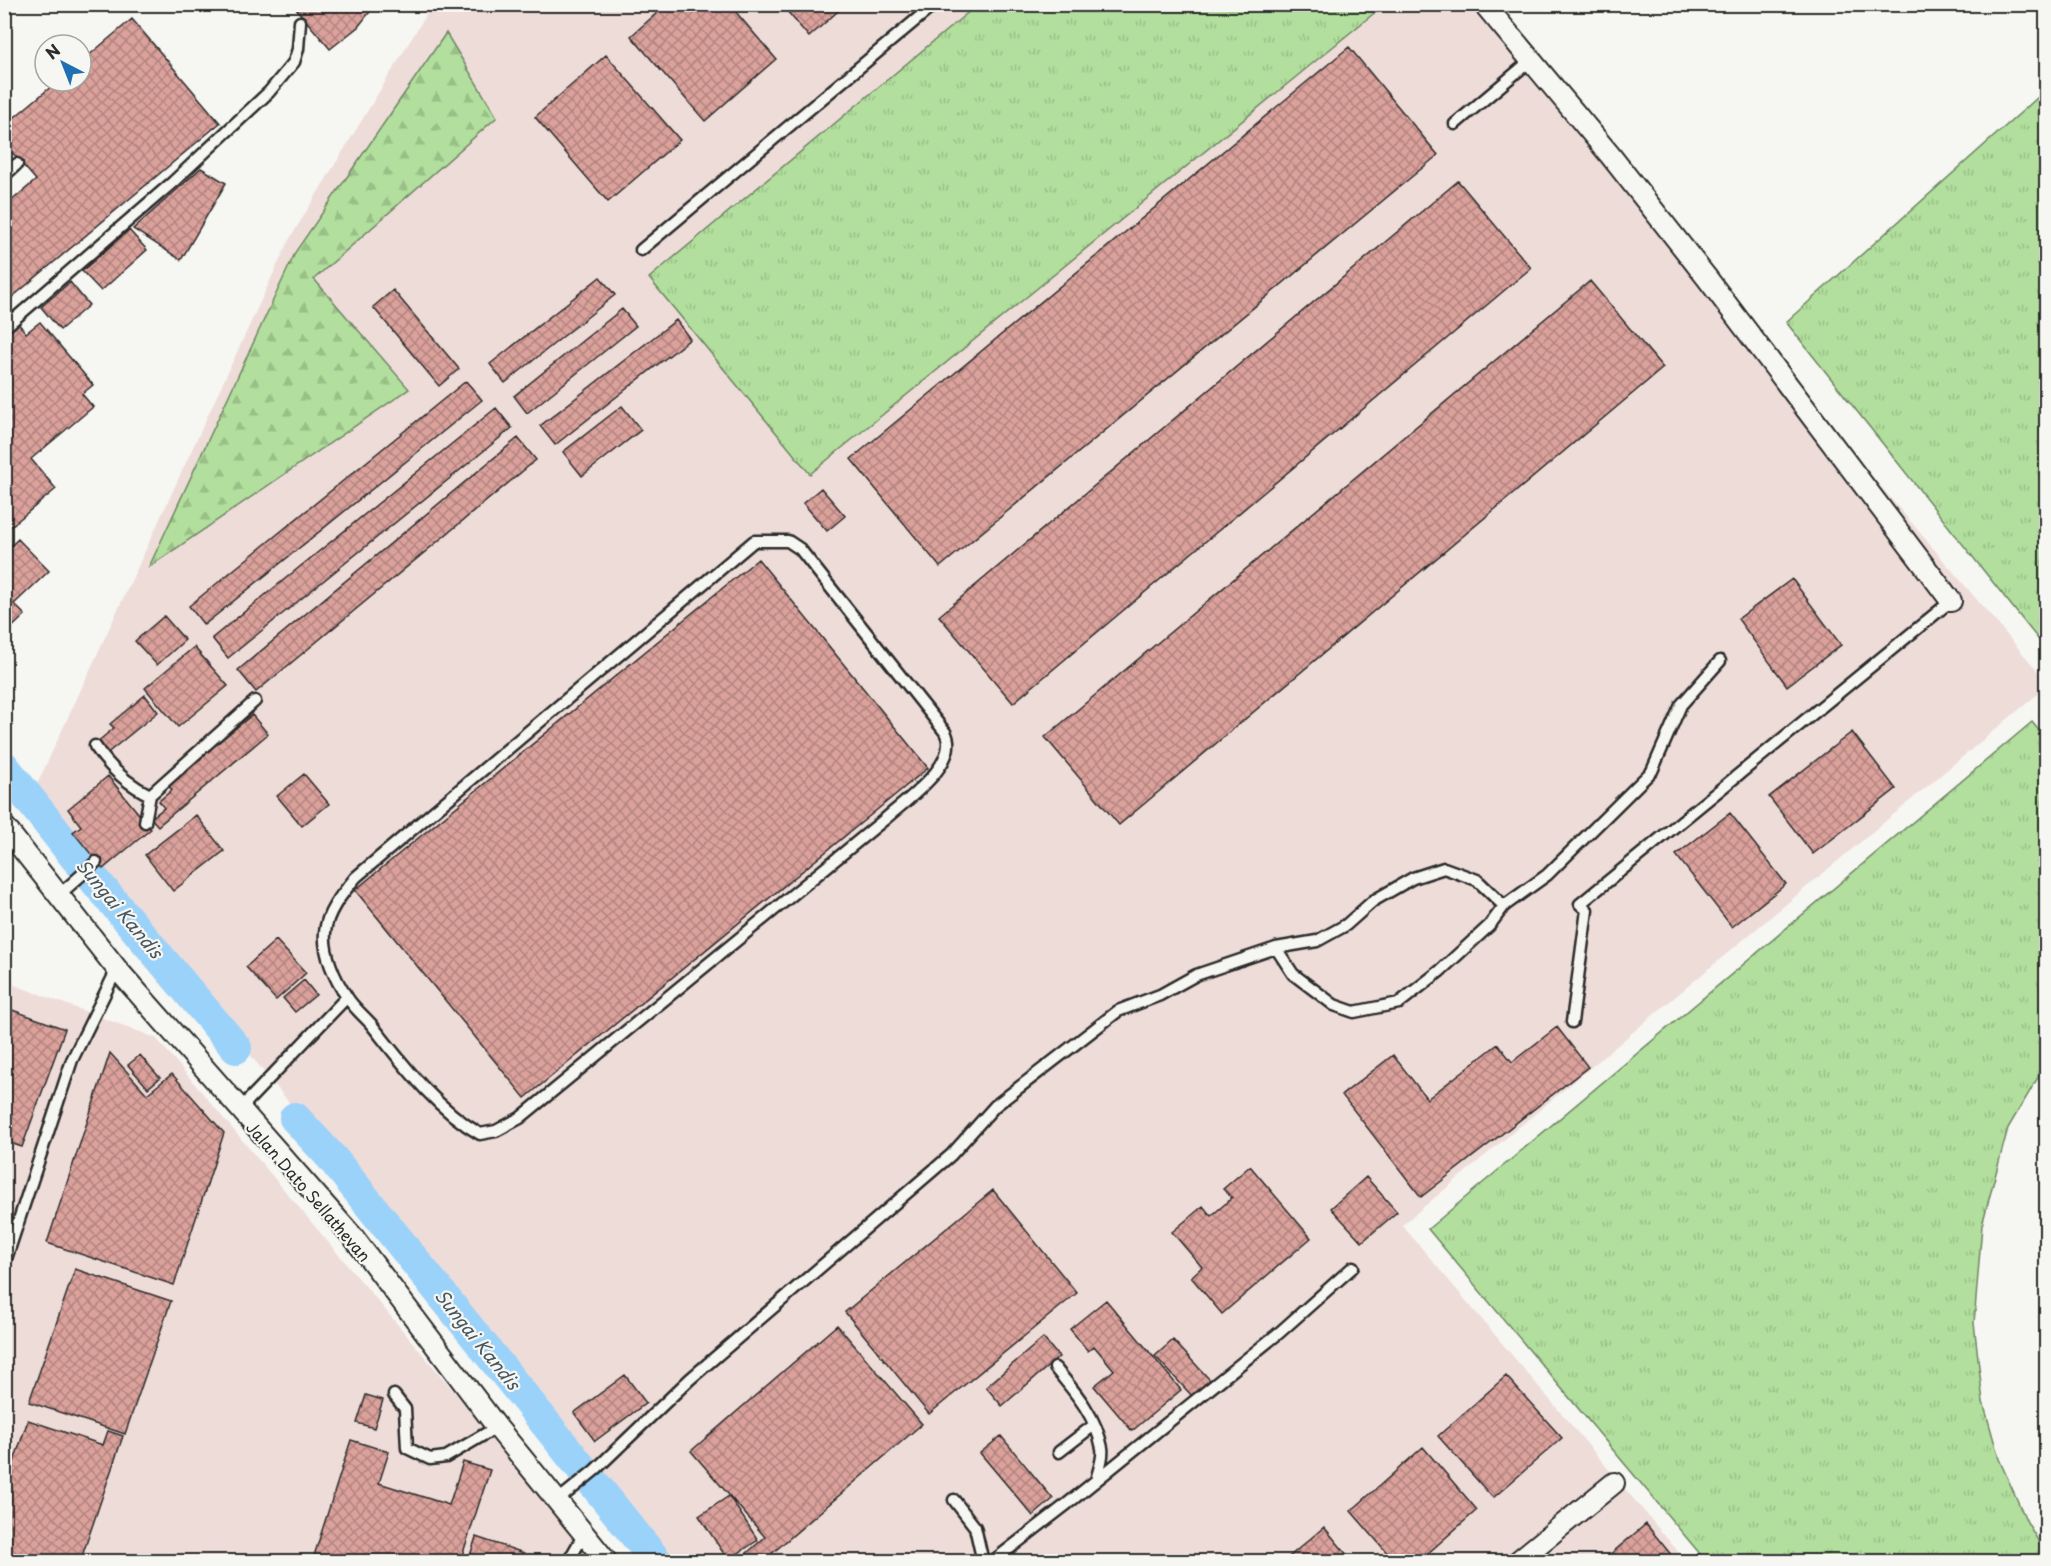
<svg xmlns="http://www.w3.org/2000/svg" width="2051" height="1566" font-family="'Playpen Sans',sans-serif">
  <style>
    .built { fill: #eedcd8 }
    .grass { fill: url(#grass-tufts); stroke: #6e8564; stroke-width: 1.5 }
    .forest { fill: url(#forest-firs); stroke: #6e8564; stroke-width: 1.5 }
    .lines { fill: none; stroke-linecap: round; stroke-linejoin: round }
    .river { stroke: #9bd2fa; stroke-width: 32 }
    .building { fill: url(#building-cross-hatch); stroke: #2b2b2b; stroke-width: 1.5 }
    .service-casing { stroke: #2b2b2b; stroke-width: 15 }
    .minor-casing { stroke: #2b2b2b; stroke-width: 24 }
    .service { stroke: #f6f6f2; stroke-width: 10 }
    .minor { stroke: #f6f6f2; stroke-width: 20 }
    .labels { text-anchor: middle; dominant-baseline: central; stroke-width: 4.5; stroke-linejoin: round; paint-order: stroke }
    .street-label { font-size: 16px; fill: #2b2b2b; stroke: #f6f6f2 }
    .water-label { font-size: 18px; font-style: italic; fill: #47555f; stroke: #f6f6f2 }
  </style>
  <defs>
    <pattern id="grass-tufts" width="24" height="20" patternUnits="userSpaceOnUse" patternTransform="scale(1.5)"><rect width="24" height="20" fill="#b2df9d"/><path d="M3 7l-1-3M5 7V3M7 7l1-3M15 17l-1-3M17 17v-4M19 17l1-3" fill="none" stroke="#99c087"/></pattern>
    <pattern id="forest-firs" width="22" height="20" patternUnits="userSpaceOnUse" patternTransform="scale(1.5)"><rect width="22" height="20" fill="#b2df9d"/><path d="M5 1l3.5 6h-7zM16 11l3.5 6h-7z" fill="#99c087"/></pattern>
    <pattern id="building-cross-hatch" width="8" height="8" patternUnits="userSpaceOnUse" patternTransform="scale(1.5)"><rect width="8" height="8" fill="#dba19b"/><path d="M0 0l8 8M0 8l8-8" fill="none" stroke="#b2837f"/></pattern>
  </defs>
  <rect width="100%" height="100%" fill="#f6f6f2"/>
  <filter id="ink" filterUnits="userSpaceOnUse"><feTurbulence type="fractalNoise" baseFrequency=".0167" numOctaves="2"/><feDisplacementMap in="SourceGraphic" scale="12" xChannelSelector="R" yChannelSelector="G"/><feConvolveMatrix kernelMatrix="1 2 1 2 8 2 1 2 1" color-interpolation-filters="sRGB"/></filter>
  <g filter="url(#ink)">
    <path class="built" d="M432,5h1039l575,676v6l-644,538 284,336h-1021l-631,-770 255,-551z
      M4,981l152,57 441,523h-592z"/>
    <path class="grass" d="M977,5h407l-574,469 -161,-196z
      M2046,90v559l-260,-327z
      M2032,722l14,17v325l-38,64 -26,97 -8,98 9,79 16,57 28,63 19,32v7h-340l-278,-332z"/>
    <path class="forest" d="M446,33l51,84 -183,162 95,110 -260,178 147,-316z"/>
    <g class="lines">
      <path class="river" d="M4,767l72,91 160,190
        M295,1118l37,40 325,404"/>
    </g>
    <path class="building" d="M292,4h84l-18,23 -28,22z
      M667,4h62l47,55 -71,62 -74,-85z
      M781,4h65l-37,33z
      M132,19l88,104 -216,181v-97l32,-27 -32,-37v-17l54,-45h23v-19z
      M1349,47l89,108 -498,412 -89,-108z
      M606,55l74,85 -72,62 -73,-85z
      M201,168l25,15 -45,77 -48,-31z
      M1458,181l73,87 -518,435 -74,-87z
      M129,230l18,20 -46,41 -19,-20z
      M600,277l15,18 -110,88 -15,-19z
      M1590,281l73,87 -544,457 -74,-88z
      M70,282l19,23 -29,25 -19,-23z
      M393,290l66,79 -20,17 -66,-79z
      M622,309l14,17 -109,87 -13,-17z
      M676,320l14,19 -135,106 -15,-19z
      M17,322l9,11 14,-11 53,63 -11,9 11,13 -62,52 25,30 -52,43v-199z
      M466,381l16,19 -278,225 -15,-19z
      M622,406l19,24 -59,46 -19,-24z
      M496,408l16,20 -284,230 -16,-20z
      M518,438l18,22 -280,232 -18,-22z
      M821,488l24,28 -18,15 -24,-28z
      M18,539l31,32 -35,33 11,11 -21,20v-83z
      M758,559l170,209 -403,330 -170,-208z
      M1792,579l49,66 -54,41 -49,-67z
      M164,616l21,24 -28,25 -22,-24z
      M194,647l34,39 -50,41 -33,-39z
      M145,695l13,17 -53,43 -9,-12 18,-15 -4,-4z
      M252,715l16,19 -110,92 -7,-8 13,-10 -5,-7 13,-11 -5,-6z
      M1852,732l44,57 -83,65 -44,-57z
      M304,774l25,30 -27,22 -25,-30z
      M108,776l43,53 -48,40 -30,-37 8,-6 -13,-17z
      M1730,813l56,71 -54,43 -56,-72z
      M196,815l28,36 -51,40 -28,-36z
      M276,940l30,33 -30,27 -30,-33z
      M304,980l12,15 -21,17 -12,-14z
      M4,1007l61,22 -43,118 -12,-4 -6,15z
      M1557,1027l31,40 -167,130 -79,-102 51,-40 34,44 71,-55 14,18z
      M110,1053l37,41 25,-20 52,59 -50,152 -127,-42z
      M140,1055l20,23 -12,10 -20,-23z
      M1250,1166l61,72 -89,76 -31,-37 11,-10 -30,-35 31,-26 8,10 21,-18 -9,-9z
      M1366,1177l31,35 -35,30 -31,-34z
      M993,1190l84,103 -148,121 -84,-102z
      M75,1269l96,32 -46,133 -96,-32z
      M1106,1300l75,90 -49,41 -38,-45 20,-16 -20,-24 -6,5 -18,-22z
      M837,1325l85,99 -160,138h-25l28,-25 -74,-86z
      M1043,1338l16,19 -57,49 -16,-19z
      M1173,1340l37,40 -17,17 -38,-41z
      M625,1375l21,28 -51,38 -21,-28z
      M1506,1376l56,62 -69,60 -55,-62z
      M366,1395l17,5 -9,28 -17,-5z
      M28,1420l75,25 5,-14 15,5 -43,126h-76v-84l4,1z
      M1001,1436l52,63 -20,17 -53,-63z
      M351,1440l38,12 -10,31 70,22 14,-43 27,8 -30,92h-148z
      M1423,1447l54,63 -59,52h-23l-44,-51z
      M729,1496l29,44 -30,20 -29,-44z
      M1646,1524l31,38h-76z
      M1324,1527l29,35h-70z
      M476,1537l48,16 -3,9h-53z"/>
    <g class="lines">
      <defs>
        <path id="service" d="M1455,124l75,-63
          M4,176l13,-12
          M641,250l294,-246
          M4,328l169,-146 96,-90 25,-30 4,-13 2,-27
          M754,541h34l12,8 145,183c17,30 -39,68 -60,87l-365,299 -24,13 -16,3c-45,-26 -77,-70 -109,-110 -8,-9 -18,-17 -24,-27 -12,-17 -24,-44 -22,-65 2,-21 18,-39 31,-55z
          M95,746c14,21 32,38 55,49
          M145,822l5,-27 105,-94
          M59,895l37,-33
          M1276,948l17,26 41,31 20,7 45,-9 41,-32 49,-45 15,-20
          M1572,1022l15,-112 -7,-6 371,-303
          M239,1110l108,-113
          M4,1265l68,-205 45,-91
          M1055,1368c20,24 41,48 47,80 2,10 -4,23 -6,33
          M394,1395l11,14 2,39 23,11 16,-2 51,-30
          M1059,1452l35,-27
          M954,1500l21,27 8,35
          M557,1501l38,-31 95,-91 261,-224 44,-49 123,-95 42,-16 36,-20 80,-27 41,-7 29,-16 27,-24 40,-23 31,-10 33,12 27,26 43,-31 105,-104 29,-66 39,-44
          M568,1562l16,-28
          M992,1562l75,-58 213,-172 73,-65"/>
        <path id="minor" d="M1484,4l126,151 97,123 244,323
          M4,826l113,143 237,269 143,189 110,135
          M1517,1562l97,-79"/>
      </defs>
      <use href="#service" class="service-casing"/>
      <use href="#minor" class="minor-casing"/>
      <use href="#service" class="service"/>
      <use href="#minor" class="minor"/>
    </g>
  </g>
  <g class="labels">
    <g class="street-label">
      <text transform="translate(309 1191) rotate(49)">Jalan Dato Sellathevan</text>
    </g>
    <g class="water-label">
      <text transform="translate(120 908) rotate(50)">Sungai Kandis</text>
      <text transform="translate(478 1339) rotate(51)">Sungai Kandis</text>
    </g>
  </g>
  <rect width="2051" height="1566" fill="none" stroke="#f6f6f2" stroke-width="24"/>
  <rect x="12" y="12" width="2027" height="1542" fill="none" stroke="#2b2b2b" stroke-width="2" filter="url(#ink)"/>
  <g transform="translate(63 63) rotate(318)"><circle r="28" fill="#f6f6f2" stroke="#a5a5a2" stroke-width="1.5"/>
  <path d="M0-4.5L10 22L0 15L-10 22Z" fill="#1f6fb2"/>
  <text y="-9" font-size="16" font-weight="bold" text-anchor="middle" fill="#2b2b2b">N</text>
  </g>
</svg>
